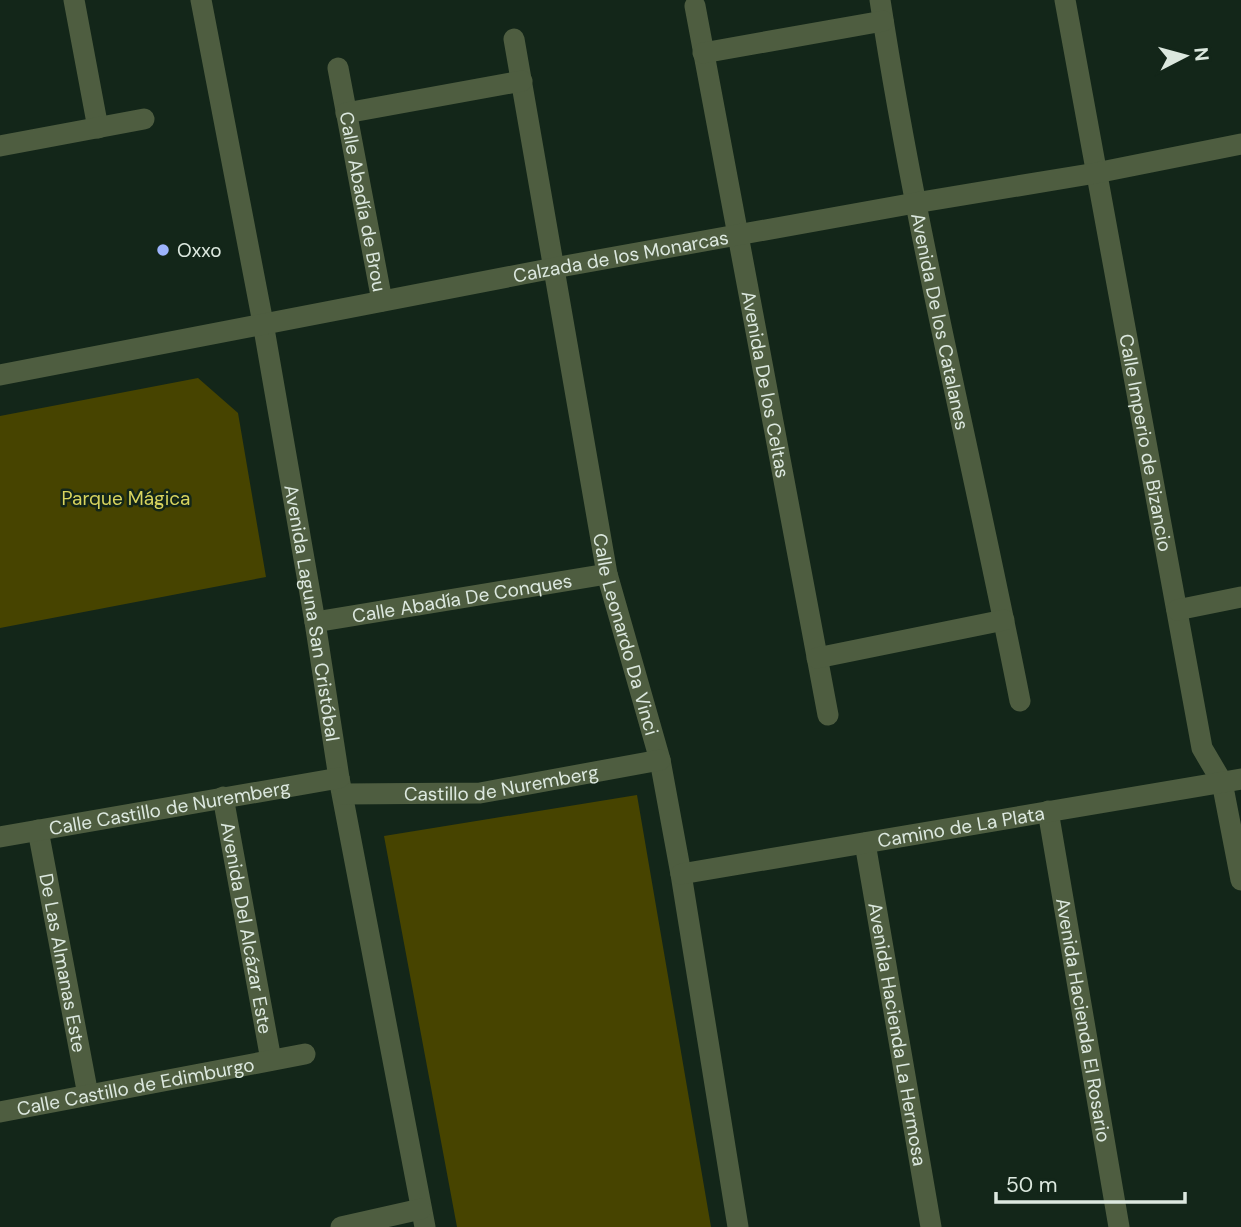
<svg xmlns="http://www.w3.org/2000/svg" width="1241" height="1227" font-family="'DM Sans',sans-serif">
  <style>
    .green { fill: #474400 }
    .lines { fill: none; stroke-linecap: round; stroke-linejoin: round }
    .minor { stroke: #4e5d40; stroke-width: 21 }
    .poi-dot { fill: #9db4fd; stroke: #132619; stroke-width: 2.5 }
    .labels { text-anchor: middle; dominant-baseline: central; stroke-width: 5; stroke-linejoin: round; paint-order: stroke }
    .street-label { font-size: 19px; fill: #dce8df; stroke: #132619 }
    .poi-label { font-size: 19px; fill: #dce8df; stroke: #132619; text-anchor: start }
    .park-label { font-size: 19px; fill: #d8d45e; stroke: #132619 }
  </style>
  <rect width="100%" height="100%" fill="#132619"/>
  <path class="green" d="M198,378l40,35 28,164 -266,51v-212z
    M637,795l74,432h-254l-73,-391z"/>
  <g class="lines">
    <g class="minor">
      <path d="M74,0l24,128"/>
      <path id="s1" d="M201,0l62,323 52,299 24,156 86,449"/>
      <path id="s2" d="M880,0c36,236 94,467 140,701"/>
      <path id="s3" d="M1065,0l137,748 20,34 19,98"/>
      <path id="s4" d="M695,6l133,709"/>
      <path id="s5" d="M514,39l93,535 53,186 21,114 57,353"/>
      <path d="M703,53l180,-32"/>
      <path id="s6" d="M338,68l44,233"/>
      <path d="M346,113l176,-32"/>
      <path d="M0,146l144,-27"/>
      <path id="s7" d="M0,375l554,-107 361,-65 181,-30 145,-29"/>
      <path d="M1177,610l64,-13"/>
      <path id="s8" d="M315,622l292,-48"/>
      <path d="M817,658l187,-38"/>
      <path id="s9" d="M343,794l137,-1 180,-33"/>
      <path id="s10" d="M223,797l48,263"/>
      <path id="s11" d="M1048,811l71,416"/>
      <path id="s12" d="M38,830l50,265"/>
      <path id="s13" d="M0,837l339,-59"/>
      <path id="s14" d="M865,843l66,384"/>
      <path id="s15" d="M681,874l560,-95"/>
      <path id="s16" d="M0,1112l305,-58"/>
      <path d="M341,1227l80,-18"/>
    </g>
  </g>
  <circle class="poi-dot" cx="163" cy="250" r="7"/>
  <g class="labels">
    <g class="street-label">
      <text stroke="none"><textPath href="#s6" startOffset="136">Calle Abadía de Brou</textPath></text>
      <text stroke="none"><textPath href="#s7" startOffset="632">Calzada de los Monarcas</textPath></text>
      <text stroke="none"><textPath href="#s2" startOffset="327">Avenida De los Catalanes</textPath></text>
      <text stroke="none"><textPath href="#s4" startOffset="385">Avenida De los Celtas</textPath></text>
      <text stroke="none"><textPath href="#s3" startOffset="450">Calle Imperio de Bizancio</textPath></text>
      <text stroke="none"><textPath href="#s8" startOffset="149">Calle Abadía De Conques</textPath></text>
      <text stroke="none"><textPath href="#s1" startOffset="623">Avenida Laguna San Cristóbal</textPath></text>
      <text stroke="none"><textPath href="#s5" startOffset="606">Calle Leonardo Da Vinci</textPath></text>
      <text stroke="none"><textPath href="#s9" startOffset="159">Castillo de Nuremberg</textPath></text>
      <text stroke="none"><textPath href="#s13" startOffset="172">Calle Castillo de Nuremberg</textPath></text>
      <text stroke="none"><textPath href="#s15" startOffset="284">Camino de La Plata</textPath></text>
      <text stroke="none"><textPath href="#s10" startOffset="133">Avenida Del Alcázar Este</textPath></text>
      <text stroke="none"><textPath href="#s12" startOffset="135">De Las Almanas Este</textPath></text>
      <text stroke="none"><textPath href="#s11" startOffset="212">Avenida Hacienda El Rosario</textPath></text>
      <text stroke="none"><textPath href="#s14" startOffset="194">Avenida Hacienda La Hermosa</textPath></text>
      <text stroke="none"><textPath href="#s16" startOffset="138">Calle Castillo de Edimburgo</textPath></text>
    </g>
    <g class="poi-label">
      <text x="177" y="250">Oxxo</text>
    </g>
    <g class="park-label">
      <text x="126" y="498">Parque Mágica</text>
    </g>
  </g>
  <g transform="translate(1185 56) rotate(84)" stroke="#132619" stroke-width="5" paint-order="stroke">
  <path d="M0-5L12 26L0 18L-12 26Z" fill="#dce8df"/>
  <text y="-10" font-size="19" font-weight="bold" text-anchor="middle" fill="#dce8df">N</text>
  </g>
  <path d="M996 1192v10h189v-10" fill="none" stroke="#dce8df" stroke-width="3.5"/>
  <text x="1006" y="1192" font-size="21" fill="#dce8df" stroke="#132619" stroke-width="5" paint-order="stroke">50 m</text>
</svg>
